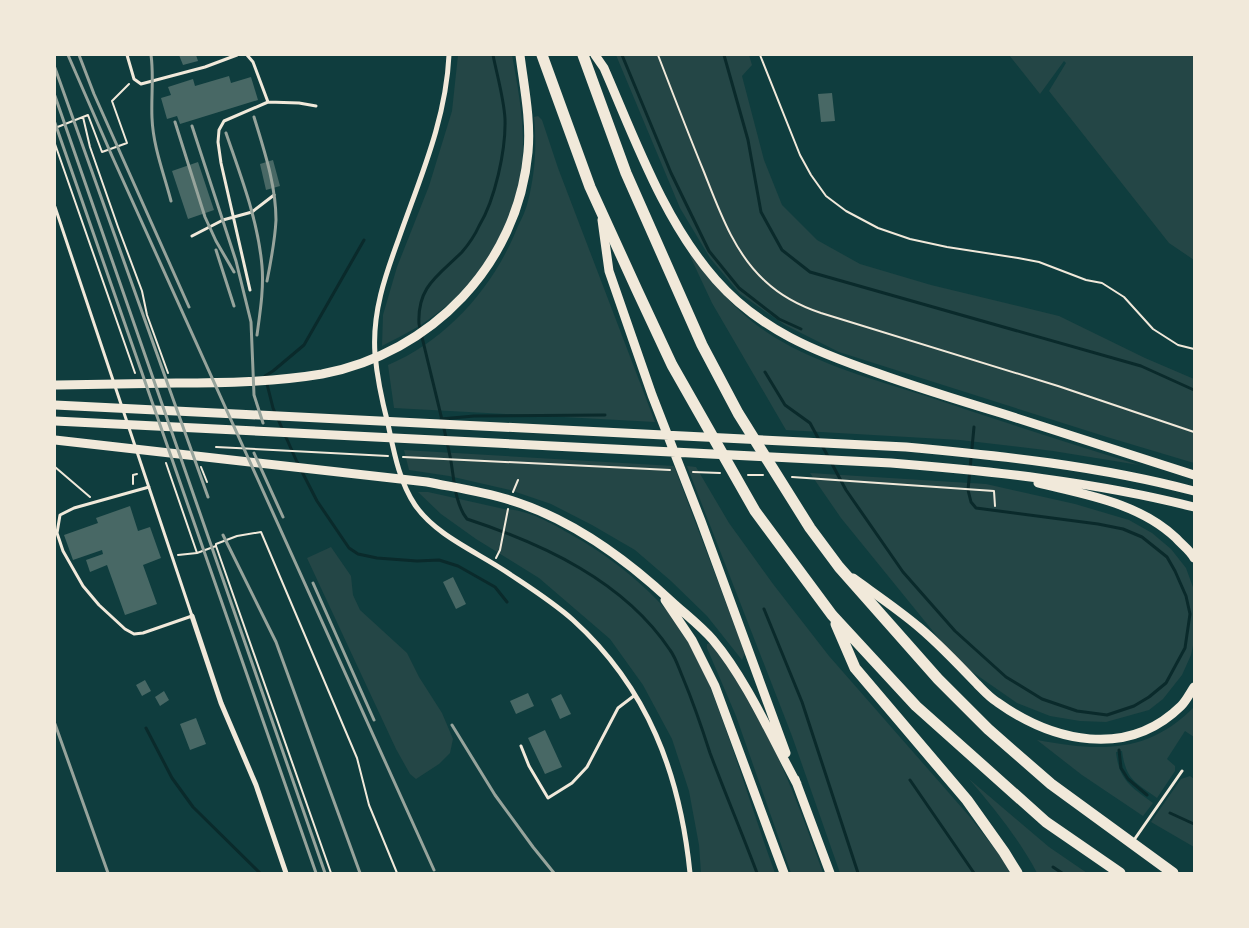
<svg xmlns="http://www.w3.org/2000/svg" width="1249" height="928" font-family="Arial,sans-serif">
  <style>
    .green { fill: #244646 }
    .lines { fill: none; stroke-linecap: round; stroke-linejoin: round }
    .stream { stroke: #0a2a2b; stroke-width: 3 }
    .building { fill: #486865 }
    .path { stroke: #f1e9da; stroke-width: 2 }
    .service { stroke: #f1e9da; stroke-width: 3 }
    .minor { stroke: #f1e9da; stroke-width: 5 }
    .secondary { stroke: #f1e9da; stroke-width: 9 }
    .motorway { stroke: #f1e9da; stroke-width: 11 }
    .rail { stroke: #97a49c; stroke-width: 3 }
  </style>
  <rect width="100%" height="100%" fill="#0f3d3e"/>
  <path class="green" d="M458,55h54c5,28 11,58 11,87 0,69 -38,139 -95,178 -14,10 -31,18 -46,26l1,-31 14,-48 32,-81 23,-75z
    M616,55h133l3,10 -10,11 22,84 18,45 35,35 43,24 71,21 128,31 86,42 49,21v84l-87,-26 -268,-85 -54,-27 -45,-31 -30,-36 -30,-50z
    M1009,55h185v205l-25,-17 -120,-152 17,-28 -2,-2 -24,33z
    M538,116l4,4 16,48 97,254 -261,-14 -6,-43c60,-25 107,-80 130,-139 4,-8 8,-16 10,-25 7,-27 9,-56 6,-84z
    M692,254c22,32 48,62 82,83 46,28 101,43 152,59 71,24 142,47 213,69l-86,-14 -93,-11 -174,-10 -74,-127 -22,-47z
    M404,450l270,16 71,187 -3,7 -35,-44 -36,-35 -36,-31 -43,-25 -41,-21 -41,-14 -61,-14 -40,-6z
    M687,466l9,1 33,56 44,61 56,72 141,161 32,41 8,15h-170l-48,-137z
    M810,473l176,11 89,20 54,16 23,13 19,16 15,19 8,22v51l-3,14 -9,20 -19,24 -14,11 -43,12 -26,-1 -30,-5 -33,-13 -59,-41 -117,-144z
    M418,492h10l76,17c27,1 50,16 73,29 35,20 72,50 98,82 22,28 34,63 46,96 19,52 35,105 54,157h-74l-2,-28 -10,-54 -17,-52 -29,-54 -33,-46 -71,-61 -63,-39 -35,-25z
    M331,547l20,29 2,19 7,15 47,43 12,24 23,36 11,26 -3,14 -11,11 -23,15 -6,-5 -14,-25 -89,-191z
    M710,643l2,1c52,68 83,149 111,229h-32l-55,-157 -29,-68v-4z
    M1194,707v30l-9,-6 -18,28 8,7v5l-18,27c-22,-16 -31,-18 -35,-47l-6,1c3,28 15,35 37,51l-10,13 -61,-41 -45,-35c61,11 110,15 157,-33z
    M1190,776l4,3v68l-43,-25 30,-43z
    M969,779l80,68 38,26h-50c-18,-34 -43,-65 -68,-94z"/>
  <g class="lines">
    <path class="stream" d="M493,55c4,20 11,44 12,64 1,31 -10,81 -26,107 -4,9 -11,19 -17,26 -23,23 -45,34 -43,72 10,44 22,88 31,132 4,19 4,47 17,63 76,25 157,62 203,131 6,8 9,19 13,28 10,24 19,50 27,75 15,40 32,80 47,120
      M622,55l49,118 38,78 30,37 40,31 22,10
      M724,55l24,85 13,72 21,38 28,22 331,94 53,24
      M364,240l-60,105 -31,26 -8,5 8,32 24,54 20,39 32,47 9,6 19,4 40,3 22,-1 19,6 37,21 12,15
      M765,372l20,33 25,18 36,67 57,82 52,59 51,46 36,22 35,12 30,4 27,-9 15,-9 17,-14 19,-35 5,-34 -4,-18 -11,-25 -8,-14 -25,-20 -19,-8 -25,-5 -122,-16 -5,-6 -3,-12 6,-63
      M441,419l33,-3 131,-1
      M764,609l38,93 56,171
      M146,728l26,50 21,29 67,66
      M1119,750l2,18 7,11 19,16
      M910,780l64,93
      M1170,813l24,11
      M1053,867l9,6"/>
  </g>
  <path class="building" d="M179,55h17l2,6 -15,4z
    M229,76l2,7 20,-6 7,23 -78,24 -3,-8 -10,3 -6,-21 10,-3 -3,-8 25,-8 2,7z
    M832,93l3,28 -14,1 -3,-28z
    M273,160l7,26 -14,4 -6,-26z
    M198,162l16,48 -26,9 -16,-48z
    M130,506l8,25 12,-4 11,31 -18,7 14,39 -32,11 -18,-50 -17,7 -4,-12 17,-6 -1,-4 -29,10 -9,-25 34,-12 -2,-5z
    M453,577l13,27 -10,5 -13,-27z
    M145,680l6,11 -9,5 -6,-11z
    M164,691l5,9 -9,6 -5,-9z
    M528,693l6,13 -18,8 -6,-13z
    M561,694l10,20 -11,5 -9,-20z
    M196,718l10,26 -16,6 -10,-26z
    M545,730l17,37 -17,7 -17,-36z"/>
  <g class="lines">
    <path class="path" d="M658,55c15,39 30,78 46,117 15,38 30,81 61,109 17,16 35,25 56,32l237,73 136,46
      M760,55l40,100 11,20 15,21 20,15 32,17 32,11 37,8 71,11 21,4 47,18 16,3 22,14 29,32 25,16 16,4
      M83,117l7,30 28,80 24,64 5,24 21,58
      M55,128l33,-13 14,37 25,-9 -15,-42 17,-17
      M55,144l80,229
      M216,447l172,9
      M403,457l267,13
      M166,463l31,90
      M55,467l35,30
      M201,467l6,15
      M693,472l27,1
      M748,475h15
      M792,477l202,14 1,15
      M133,484v-9l4,-1
      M513,492l5,-12
      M216,546l115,327
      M178,555l19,-2 19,-7v-2l21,-8 24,-4 96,226 12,47 28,68
      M496,558l4,-8 8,-41"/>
    <path class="service" d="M127,55l7,24 7,5 64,-17 32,-12
      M247,55l6,7 15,40 31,1 17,3
      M55,207l137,409 -49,17 -9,1 -9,-5 -26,-24 -16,-19 -20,-35 -6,-18 3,-18 14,-7 75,-21
      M192,236l31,-16 29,-8 22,-17
      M250,290l-29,-127 -3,-21 1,-12 5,-9 44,-19
      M521,746l8,20 19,32 24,-15 15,-16 31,-59 17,-13
      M1134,840l48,-69"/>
    <path class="minor" d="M449,55c-3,65 -29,123 -50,183 -14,38 -27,75 -24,116 2,23 7,47 13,70 6,28 11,57 27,81 22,32 65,48 96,70 21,14 43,28 62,45 75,68 107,154 117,253
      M192,616l29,87 35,82 30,88"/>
    <path class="secondary" d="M595,55l9,13c31,71 60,153 112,212 44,50 100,72 161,93 42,15 84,28 127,41 64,20 127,41 190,61
      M602,220l7,51 43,124 49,126 85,232
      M55,385c40,-1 80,-1 121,-2 49,0 98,-1 146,-9 110,-21 196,-110 206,-222 3,-32 -4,-65 -8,-97
      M55,405l851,42c97,9 193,19 288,44
      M55,421l836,42c101,8 204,19 303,44
      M55,440l372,42c30,6 60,10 89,20 58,19 111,58 155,99 14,13 30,25 42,39 33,39 59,98 84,144
      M1038,483c49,12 101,20 138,55 6,7 14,12 18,20
      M853,578c22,16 46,32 67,50 20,17 39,37 57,56 6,6 12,13 20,18 56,40 130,57 184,4 5,-5 9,-13 13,-19
      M665,600l27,40 23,46 69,187
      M795,779l35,94"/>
    <path class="motorway" d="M542,55l48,132 47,103 35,75 83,146 77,104 84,91 130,116 74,51
      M583,55l43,118 76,172 36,68 72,115 29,39 99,112 50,50 63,55 122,89
      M836,624l19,44 112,132 37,52 13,21"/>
    <path class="rail" d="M68,55l44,101 322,714
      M79,55l15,39 95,213
      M151,55c3,21 0,41 1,63 1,28 12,56 19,83
      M55,68l153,429
      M55,96l270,777
      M254,117c10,33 22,68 22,103 -1,20 -5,41 -9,61
      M175,122l30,95 11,24 18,31
      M55,123l261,750
      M192,126l44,135 15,61 3,73 9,28
      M226,133c15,44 32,87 36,133 2,22 -2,47 -5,69
      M216,250l18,56
      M254,453l29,64
      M223,535l53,107 84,231
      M313,583l61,137
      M55,724l53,149
      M452,725l43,70 38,52 21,26"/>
  </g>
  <rect width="1249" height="928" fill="none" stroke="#f1e9da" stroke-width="112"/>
</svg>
